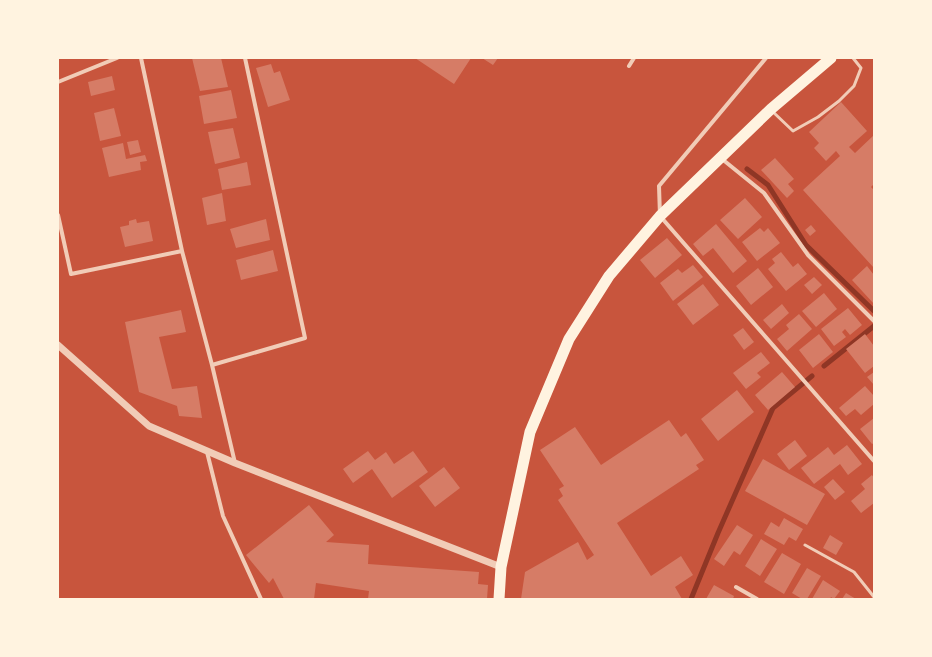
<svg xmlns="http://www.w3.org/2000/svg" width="932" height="657" font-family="Georgia,serif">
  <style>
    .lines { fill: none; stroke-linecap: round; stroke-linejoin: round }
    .stream { stroke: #8f3625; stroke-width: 5 }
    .building { fill: #d67c66 }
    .service { stroke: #f1ccb7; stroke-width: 3 }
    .minor { stroke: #f1ccb7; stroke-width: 4 }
    .tertiary { stroke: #f1ccb7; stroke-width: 7 }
    .trunk { stroke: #fff3e0; stroke-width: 11 }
  </style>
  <rect width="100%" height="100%" fill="#c8553d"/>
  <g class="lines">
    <path class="stream" d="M747,169l21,16 38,60 68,66
      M824,366l50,-40
      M691,599l27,-66 55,-125 39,-32"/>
  </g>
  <path class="building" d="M192,58h29l7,29 -28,4z
    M415,58h56l-17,26z
    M482,58h16l-5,7z
    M271,64l3,9 6,-2 10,29 -22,7 -12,-39z
    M112,76l3,14 -24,6 -3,-14z
    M231,90l6,28 -33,6 -5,-28z
    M841,102l26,29 -18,16 6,6 19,-18v49l-3,3 3,3v78l-71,-78 37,-34 -4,-5 -10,10 -12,-13 5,-5 -10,-11z
    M114,108l7,28 -21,5 -6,-28z
    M233,128l7,30 -25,6 -7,-32z
    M138,140l3,12 -11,3 -3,-13z
    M123,143l3,16 19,-4 2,6 -7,1 1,8 -32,7 -7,-29z
    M775,158l19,21 -6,5 6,7 -7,7 -26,-28z
    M247,162l4,23 -29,5 -4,-21z
    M222,193l4,28 -19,4 -5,-27z
    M745,198l17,19 -24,22 -18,-19z
    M136,219l1,4 12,-2 4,20 -28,6 -5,-20 9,-2v-4z
    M266,219l4,21 -34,8 -6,-19z
    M716,224l31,37 -14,12 -20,-25 -10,8 -10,-12z
    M811,225l5,6 -6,5 -5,-6z
    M760,228l4,4 4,-4 12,15 -23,18 -15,-19z
    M667,238l15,17 -27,23 -15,-18z
    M273,250l5,21 -37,9 -5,-20z
    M781,252l12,15 5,-4 9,11 -21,17 -18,-22 7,-6 -3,-4z
    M693,265l10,12 -30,24 -13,-18 18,-14 4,4z
    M867,266l7,9v29l-22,-24z
    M758,268l15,19 -22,18 -15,-19z
    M814,277l8,8 -10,9 -8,-9z
    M703,284l16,21 -26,20 -16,-21z
    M824,293l13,16 -21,18 -14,-16z
    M782,304l7,9 -18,16 -8,-9z
    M848,308l14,17 -12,10 -5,-6 -3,3 4,5 -12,9 -13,-17z
    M181,310l5,22 -27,5 13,52 25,-3 5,32 -23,-2 -2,-10 -38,-14 -14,-70z
    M799,314l13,15 -25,22 -10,-12 12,-10 -3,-4z
    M743,328l11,14 -10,8 -11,-15z
    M819,334l14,18 -20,16 -14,-18z
    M865,334l9,12v20l-9,7 -19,-24z
    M761,352l9,11 -13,10 4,4 -15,12 -13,-16z
    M782,372l13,15 -27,23 -13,-15z
    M874,372v13l-7,-8z
    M865,386l9,10v8l-13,11 -6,-6 -9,7 -7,-8z
    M737,390l17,22 -36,29 -17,-22z
    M874,418v25l-2,1 -12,-15z
    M669,420l12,17 5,-4 18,27 -8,5 3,4 -82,54 34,53 30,-20 12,19 -18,12 7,12h-161l4,-27 53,-30 9,18 7,-5 -36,-55 5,-4 -4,-7 5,-3 -24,-36 35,-23 26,38z
    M795,440l12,16 -18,14 -12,-16z
    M847,445l15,19 -14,11 -8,-11 -26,20 -13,-16 27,-21 6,8z
    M368,451l7,9 11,-8 8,12 19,-13 15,21 -36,26 -20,-29 -19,14 -10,-14z
    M763,459l62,35 -18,31 -62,-34z
    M444,467l16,21 -25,19 -16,-21z
    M872,475l2,3v25l-13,10 -10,-12 14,-12 -4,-5z
    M833,479l12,13 -10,8 -11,-13z
    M309,505l25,30 -8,7 43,3 -1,19 111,8 -1,12 10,1 -1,14h-119l1,-8 -53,-8 -2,16h-30l-11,-21 -4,5 -23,-28z
    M784,518l19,11 -7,12 -7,-4 -5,8 -20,-11 7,-12 8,5z
    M737,525l16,10 -13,20 -6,-4 -10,15 -10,-7z
    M830,535l13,8 -7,12 -13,-7z
    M761,539l16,10 -17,27 -15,-10z
    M782,553l19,11 -17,30 -20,-12z
    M807,568l14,8 -14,23h-5l-10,-6z
    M823,580l17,11 -6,8 -3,-2 -1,2h-18z
    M714,585l20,11 -1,3h-27z
    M846,593l10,6h-14z"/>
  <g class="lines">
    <path class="service" d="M772,111l21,20 25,-14 21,-16 15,-15 7,-18 -8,-10
      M805,545l49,27 20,25"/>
    <path class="minor" d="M141,58l41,193 30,114 23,98
      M766,58l-107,128 1,30 214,245
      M629,66l5,-8
      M58,82l59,-24
      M722,159l42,34 44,62 66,66
      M58,215l13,59 111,-23
      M212,365l93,-27 -60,-280
      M207,452l16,64 38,83
      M736,587l21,12"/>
    <path class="tertiary" d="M58,345l91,81 86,37 266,104"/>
    <path class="trunk" d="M499,599l2,-32 29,-135 39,-93 40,-63 51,-60 111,-107 60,-51"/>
  </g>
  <rect width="932" height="657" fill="none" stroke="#fff3e0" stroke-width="118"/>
</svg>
